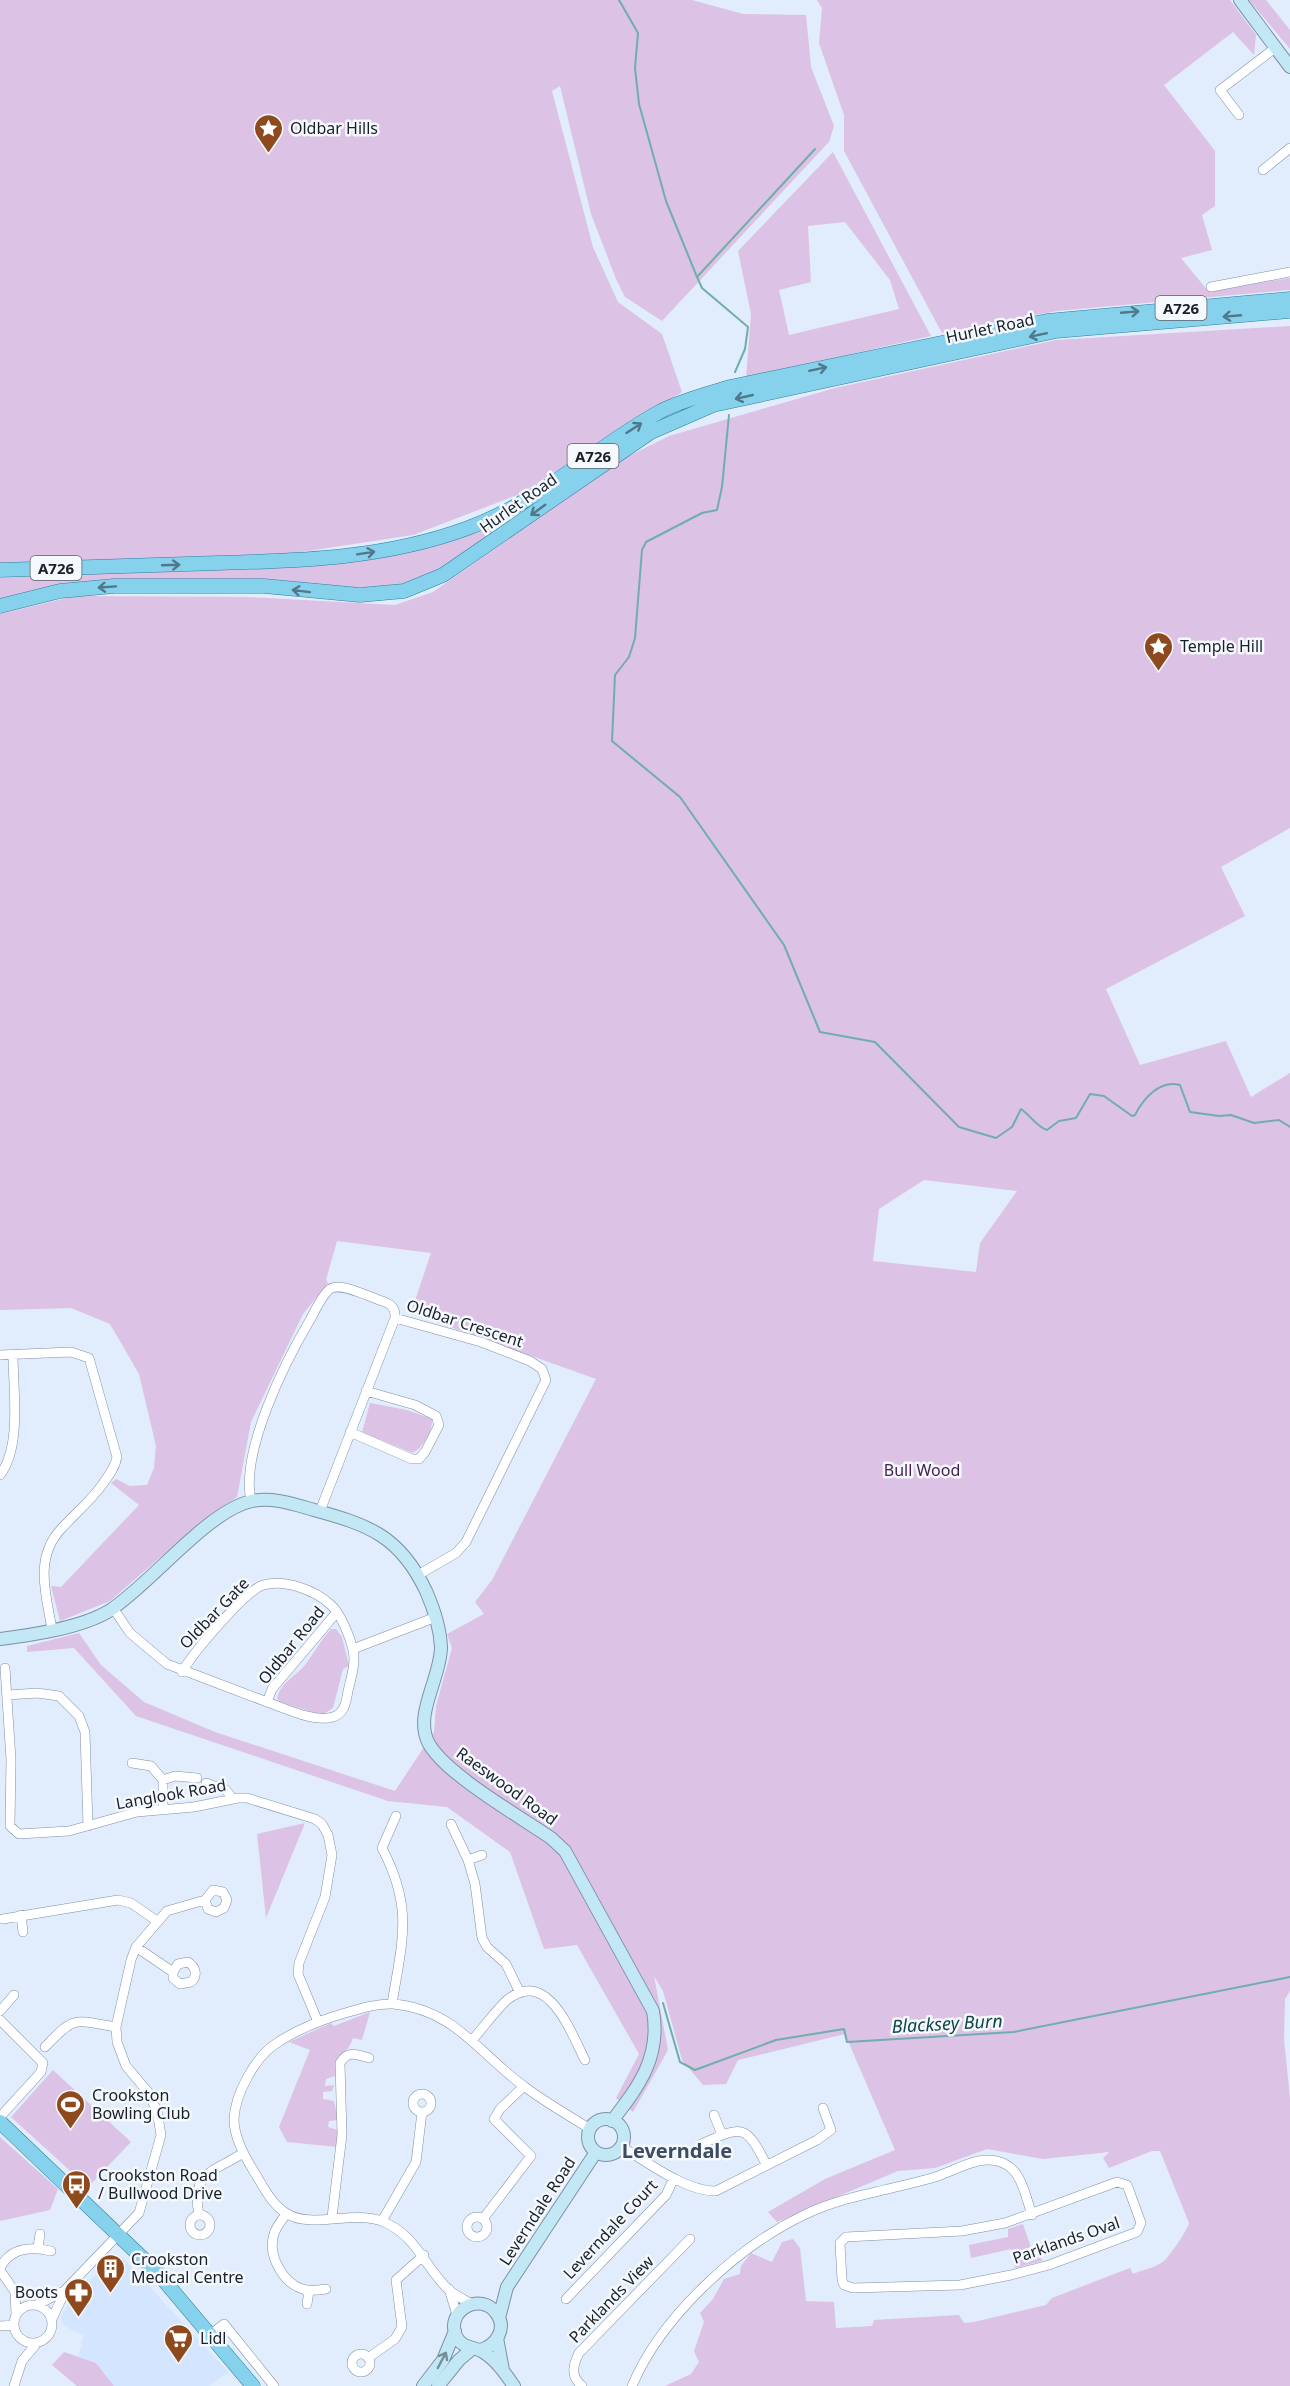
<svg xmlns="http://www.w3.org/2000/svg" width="1290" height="2386" font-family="'Noto Sans',sans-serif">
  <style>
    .built { fill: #d3e5ff }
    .green { fill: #dcc2e4; fill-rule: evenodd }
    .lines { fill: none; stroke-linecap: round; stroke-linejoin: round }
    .stream { stroke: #71adad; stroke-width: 2 }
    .street-casing { stroke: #7f90a8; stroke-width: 10 }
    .secondary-casing { stroke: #7f90a8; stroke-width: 14 }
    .primary-casing { stroke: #2b809f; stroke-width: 15 }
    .street { stroke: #fff; stroke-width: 9 }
    .secondary { stroke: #c2e8f5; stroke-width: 12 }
    .primary { stroke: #86d1eb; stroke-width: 14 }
    .oneway { stroke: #50788a }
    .oneway2 { stroke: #768e99 }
    .labels { text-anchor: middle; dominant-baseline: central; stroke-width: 5; stroke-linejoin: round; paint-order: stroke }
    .shield { fill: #f5f9fe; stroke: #5b6169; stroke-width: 1.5 }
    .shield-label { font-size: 15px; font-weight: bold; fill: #192029 }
    .poi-label { font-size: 16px; fill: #192029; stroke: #f5f9fe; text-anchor: start }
    .street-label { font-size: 16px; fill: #192029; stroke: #f5f9fe }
    .park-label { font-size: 16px; fill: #472252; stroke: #f5f9fe }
    .water-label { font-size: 18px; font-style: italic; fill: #0f4747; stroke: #f5f9fe }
    .quarter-label { font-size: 20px; font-weight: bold; fill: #3d4c61; stroke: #f5f9fe }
  </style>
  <rect width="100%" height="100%" fill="#e1ecfc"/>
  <path class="built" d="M122,2257l106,115 -19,14h-95l-18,-23 -18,-6 6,-22 -20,-9 -3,-9 12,-20 40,-39z"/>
  <path class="green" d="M0,0h692l51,14 63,1 5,52 23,59 -5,16 -167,179 -37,-24 -9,-18 -25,-65 -31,-128 -8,5 41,156 25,55 44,32 20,58 -162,102 -107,41 -131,20 -282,11z
    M817,0h413l26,35 -2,20 -21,-23 -69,53 51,66v55l-13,9 10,35 -31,8 27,33 82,-13v12l-233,21 -115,22 -98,-182v-36l-25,-72 3,-35z
    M1249,0h17l24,30v19z
    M833,152l98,184 -185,42 5,-64 -13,-63zM845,222l45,58 9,29 -110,26 -10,-45 32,-8 -3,-56z
    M1290,326v502l-69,39 24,49 -139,73 34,76 86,-24 25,56 39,-24v918l-5,8 -1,40 6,59v288h-625l26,-12 8,-12 -5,-11 10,-29 -4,-9 13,-14 11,-20 16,-5 1,-8 10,-13 21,9 10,-20 11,-3 7,9 6,53 28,1 2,26 36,-2 2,-6 85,-5 5,8 10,-1 72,-17 6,-7 78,-30 3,6c9,-4 25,-7 32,-14 6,-6 22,-29 24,-37l-29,-72h-8l-43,17 -6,-10 6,-6 -66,7 -56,-10 -52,19 -37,3 -121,51 -9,-10 57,-33 70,-29 -50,-116 -107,26 -12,24 -23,1 -21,-25 -19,-69 -9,-15 14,74 -35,62 -17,-14 23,-44 -62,-109 -33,4 -34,-97 -63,-45 -59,-6 -252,-85 -62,-68 -47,4v-6l52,-13 22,32 43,37 71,30 180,59 39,-59 2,-26 16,-58 -5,-14 37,-20 -9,-12 17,-22 104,-201 -185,-66 20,-60 -94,-12 -11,39 2,3 -25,31 -52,108 -14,75 -34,23 -93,81 -50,20 -9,-35 10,1 78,-82 -28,-22 5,-4 14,7 17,-1 7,-17 2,-22 -17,-72 -29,-50 -39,-16 -71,2v-696l75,-18 173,1 147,8 38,-13 188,-132 48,-24 166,-48 221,-48zM924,1180l93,11 -37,52 -4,29 -103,-11 6,-52z
    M490,525l3,9c-40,27 -59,44 -107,54l-249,-7 -71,2 -66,18v-23l393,-23 36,-8z
    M370,1403l37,7 25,9c1,12 -9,28 -19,34l-51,-21z
    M331,1629h5l6,8 7,29 -6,3 -10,39 -11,7 -42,-13 -3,-4c4,-16 19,-22 28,-33 10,-13 15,-24 26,-36z
    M305,1823l-39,95 -9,-84z
    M370,2012l-8,28 -9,-2c-5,16 -16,15 -18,38l-9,3 -1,7 9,-1 -2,6 -9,1v7l11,2 4,19 -9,1 -1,6 10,3v17l-51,-5 -8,-15 31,-77 -21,-8 42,-19 3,3z
    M53,2070l78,72 -43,45 -77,-70z
    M0,2137l58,52 -8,21 -50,11z
    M1023,2224l11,32 6,-2 2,7 -27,7 -4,-19 -40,9 -2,-13 39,-8v-8z
    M64,2352l32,11 18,23h-37l-25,-21z"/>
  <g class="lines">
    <path class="stream" d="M619,0l19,33 -3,35 4,36 27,97 31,76
      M735,372l10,-23 3,-22 -46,-39 -5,-11 118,-128
      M729,415l-7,72 -5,23 -15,3 -56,29 -4,8 -7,88 -6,19 -14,18 -3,66 68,56 104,148 36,87 55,10 84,85 37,11 16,-11 9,-18c9,6 16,18 26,21l12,-9 17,-3 14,-24 14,2 28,20 3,-1c8,-16 25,-36 45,-30l10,27 29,4 12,-1 23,8 25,-3 11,7
      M663,2003l17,59 15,8 81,-30 68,-11 3,13 167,-10 276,-55"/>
    <defs>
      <path id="street" d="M1239,115l-19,-25 55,-42
        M1263,170l27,-22
        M1211,287l79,-15
        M395,1318l86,24 49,19 12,8 4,11 -80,162 -10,11 -38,22
        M0,1355l71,-3 18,6 28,99c-2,12 -11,22 -18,32 -12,15 -25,26 -38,40 -27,29 -15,66 -9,100
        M350,1432l62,27h7l6,-7 14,-27 -3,-9 -21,-11 -49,-14
        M0,1475c22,-29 13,-85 13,-120
        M251,1501c-11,-49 34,-139 59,-181 5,-9 12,-25 20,-31 11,-7 37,7 49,11 10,3 17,6 16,18l-75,193
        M113,1608l17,25 37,31 100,38 5,-13 65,-77
        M353,1649l83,-32
        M5,1668l6,92 -1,66 9,8 50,-3 68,-19 57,-5 44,-9h9l68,21 7,5 6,11 4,20 -7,42 -26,66 -1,11 20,48
        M182,1672c10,-18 63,-81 81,-87 22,-6 52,5 68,20 10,9 19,32 22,45 3,13 -2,28 -5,41 -2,11 -3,22 -15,26 -19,6 -48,-9 -66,-15
        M8,1695l29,-2 22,3 20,20 6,16 3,94
        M132,1763l19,3 12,14v29
        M163,1780l12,-4 22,2
        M206,1783l20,7 6,8
        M451,1824l17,36 7,24 7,54 5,9 19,17 14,29
        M468,1860l14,-5
        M21,1915l2,17
        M3,1919l115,-19 13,3 26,18
        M136,1947l37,25v6l7,6 11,-2c7,-6 5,-15 -3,-20l-10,2 -5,8
        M392,2004c10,-63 22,-95 -10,-156l14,-32
        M0,2011l14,-16
        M0,2020l43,43 -2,9 -41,45
        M473,2039c11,-12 22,-28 34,-39 41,-33 64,33 78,60
        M45,2047c30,-32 29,-27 71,-20
        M413 2103a9 9 0 1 1 18 0a9 9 0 1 1-18 0Z
        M714,2115l8,20
        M701,2144c40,-17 44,-22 65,20
        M622,2147c25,15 65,45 94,44l101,-51 14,-10 -8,-22
        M1117,2182l10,3 2,5 12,33 -4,9 -88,33 -38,10 -51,10 -107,3 -9,-3 -2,-5 -2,-37 6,-6 116,-6 43,-8z
        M286,2214c-4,6 -10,13 -12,20 -7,22 10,52 33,56 6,1 13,0 19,-1
        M199,2215c-9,-43 15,-43 44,-62
        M190 2225a10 10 0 1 1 20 0a10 10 0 1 1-20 0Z
        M332,2217l10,-82 -2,-72c8,-13 16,-9 29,-5
        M467 2227a10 10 0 1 1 20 0a10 10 0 1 1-20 0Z
        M483,2219l48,-63 -37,-37 6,-10 24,-23
        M382,2221l34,-59 6,-50
        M38,2247l2,-13
        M0,2268c10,-20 30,-22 51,-17
        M0,2270l15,22 1,23
        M449,2289l8,26
        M566,2299l100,-104 8,-17
        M307,2304l2,-13
        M472,2304c-7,-4 -16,-8 -23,-14 -24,-22 -32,-54 -65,-68 -30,-13 -73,8 -98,-9 -15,-9 -24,-29 -33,-43 -9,-15 -19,-33 -19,-51 1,-24 20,-60 40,-74 18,-13 40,-22 61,-29 18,-5 39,-13 58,-12 62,5 87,51 132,83 20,15 43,28 65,42
        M14 2324a19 19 0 1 1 38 0a19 19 0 1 1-38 0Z
        M37,2305l27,-14
        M52,2319l14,-30 73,-76 22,-78 -4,-24 -9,-19 -22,-26 -9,-24 -1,-15 15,-67 5,-13 31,-36 38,-11 8,-10 10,2 4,8 -3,8 -8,4 -8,-3 -3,-9
        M0,2326l14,-1
        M211,2334l13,-10 50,62
        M352 2363a9 9 0 1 1 18 0a9 9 0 1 1-18 0Z
        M368,2358l27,-19 7,-12 -6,-47 28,-25
        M14,2386l8,-25 16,-19
        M582,2386c-12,-10 -9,-21 -3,-33l111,-114
        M632,2386c29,-69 105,-139 172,-171 41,-20 88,-25 131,-38 22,-7 47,-25 70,-13 17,8 21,34 27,51"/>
      <path id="secondary" d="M1240,0l50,67
        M0,1639c32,-4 81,-11 109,-28 42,-27 99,-101 143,-110 21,-4 41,3 62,9 55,15 86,26 112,81 8,18 14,36 15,56 0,31 -28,68 -12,97 18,31 90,72 122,94l14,13 88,160c8,46 -14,75 -41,110
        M588 2137a18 18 0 1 1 36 0a18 18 0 1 1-36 0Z
        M499,2318l8,-31 89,-135
        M497,2338l6,32
        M480,2350c16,-4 27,-21 17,-36 -16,-24 -52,-3 -41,22 6,13 18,10 27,16 13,8 22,21 31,34
        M423,2386l20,-26 12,-29
        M438,2386l21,-26 13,-11"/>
      <path id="primary" d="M0,570c72,-3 145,-5 218,-7 84,-2 169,-5 250,-35 76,-28 125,-80 193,-117 22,-11 46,-17 69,-24l317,-66 243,-22
        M0,606l60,-15 54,-5h150l96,9 44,-4 39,-16 208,-143 62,-27 343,-74 234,-20
        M0,2122l156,149 97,115"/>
    </defs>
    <use href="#street" class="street-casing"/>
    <use href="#secondary" class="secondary-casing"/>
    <use href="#primary" class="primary-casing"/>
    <use href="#street" class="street"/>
    <use href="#secondary" class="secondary"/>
    <use href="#primary" class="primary"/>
  </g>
  <defs><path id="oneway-shaft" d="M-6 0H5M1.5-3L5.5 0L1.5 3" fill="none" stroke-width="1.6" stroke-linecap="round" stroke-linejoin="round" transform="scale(1.5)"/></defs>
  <g class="oneway">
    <use href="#oneway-shaft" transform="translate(1130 312) rotate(-5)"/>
    <use href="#oneway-shaft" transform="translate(1232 316) rotate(175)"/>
    <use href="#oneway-shaft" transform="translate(1038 335) rotate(168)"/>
    <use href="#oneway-shaft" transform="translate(818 369) rotate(-12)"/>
    <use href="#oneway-shaft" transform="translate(744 397) rotate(167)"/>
    <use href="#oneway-shaft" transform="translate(634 428) rotate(-33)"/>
    <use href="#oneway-shaft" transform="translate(538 510) rotate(144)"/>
    <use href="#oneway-shaft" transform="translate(366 553) rotate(-9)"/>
    <use href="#oneway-shaft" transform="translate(171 565) rotate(-2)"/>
    <use href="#oneway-shaft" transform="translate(107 587) rotate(176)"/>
    <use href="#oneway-shaft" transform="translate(301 591) rotate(-173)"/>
  </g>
  <use class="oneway2" href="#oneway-shaft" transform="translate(442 2360) rotate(-62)"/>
  <defs>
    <symbol id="sight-pin" viewBox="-11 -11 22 30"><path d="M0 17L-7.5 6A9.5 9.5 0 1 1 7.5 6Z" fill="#8e4a1d" stroke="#f5f9fe"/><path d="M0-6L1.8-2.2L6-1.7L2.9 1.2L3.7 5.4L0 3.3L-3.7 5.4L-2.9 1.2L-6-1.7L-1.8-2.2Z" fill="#fff"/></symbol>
    <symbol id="stadium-pin" viewBox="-11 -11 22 30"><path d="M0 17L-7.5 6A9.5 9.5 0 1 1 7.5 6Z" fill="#8e4a1d" stroke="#f5f9fe"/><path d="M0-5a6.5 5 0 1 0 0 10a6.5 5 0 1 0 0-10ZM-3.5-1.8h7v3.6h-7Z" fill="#fff"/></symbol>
    <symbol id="bus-pin" viewBox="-11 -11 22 30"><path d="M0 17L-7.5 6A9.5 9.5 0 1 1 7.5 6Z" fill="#8e4a1d" stroke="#f5f9fe"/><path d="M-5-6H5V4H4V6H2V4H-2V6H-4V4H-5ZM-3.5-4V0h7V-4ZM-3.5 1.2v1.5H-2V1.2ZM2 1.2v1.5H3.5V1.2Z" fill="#fff"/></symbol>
    <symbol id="building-pin" viewBox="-11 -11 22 30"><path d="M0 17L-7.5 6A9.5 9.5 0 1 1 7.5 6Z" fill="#8e4a1d" stroke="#f5f9fe"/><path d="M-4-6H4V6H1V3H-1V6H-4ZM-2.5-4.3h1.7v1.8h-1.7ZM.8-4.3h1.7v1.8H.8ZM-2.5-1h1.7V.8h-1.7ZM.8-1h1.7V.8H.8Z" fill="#fff"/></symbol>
    <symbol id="pharmacy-pin" viewBox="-11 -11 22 30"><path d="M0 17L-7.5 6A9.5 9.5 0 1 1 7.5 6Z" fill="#8e4a1d" stroke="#f5f9fe"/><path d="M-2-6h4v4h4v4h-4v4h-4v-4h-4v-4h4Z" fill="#fff"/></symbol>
    <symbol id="supermarket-pin" viewBox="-11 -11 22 30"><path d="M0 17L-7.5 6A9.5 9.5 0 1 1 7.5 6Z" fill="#8e4a1d" stroke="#f5f9fe"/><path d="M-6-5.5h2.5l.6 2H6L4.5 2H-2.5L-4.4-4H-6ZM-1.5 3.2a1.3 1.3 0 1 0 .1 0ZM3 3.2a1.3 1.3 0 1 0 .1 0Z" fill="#fff"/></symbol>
  </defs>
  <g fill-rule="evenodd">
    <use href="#sight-pin" x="252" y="112" width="33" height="45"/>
    <use href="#sight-pin" x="1142" y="630" width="33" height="45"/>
    <use href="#stadium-pin" x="54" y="2088" width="33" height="45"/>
    <use href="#bus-pin" x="60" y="2168" width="33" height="45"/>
    <use href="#building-pin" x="94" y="2252" width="33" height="45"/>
    <use href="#pharmacy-pin" x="62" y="2276" width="33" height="45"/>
    <use href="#supermarket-pin" x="162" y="2322" width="33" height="45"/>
  </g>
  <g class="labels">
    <g class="shield">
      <rect x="1155.5" y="296" width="51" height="24" rx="4.5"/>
      <rect x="567.5" y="444" width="51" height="24" rx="4.5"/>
      <rect x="30.5" y="556" width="51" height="24" rx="4.5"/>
    </g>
    <g class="shield-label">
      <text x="1181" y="308">A726</text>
      <text x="593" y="456">A726</text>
      <text x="56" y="568">A726</text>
    </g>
    <g class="poi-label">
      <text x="290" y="128">Oldbar Hills</text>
      <text x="1180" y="646">Temple Hill</text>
      <text x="92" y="2095">Crookston<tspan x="92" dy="18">Bowling Club</tspan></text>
      <text x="98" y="2175">Crookston Road<tspan x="98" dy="18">/ Bullwood Drive</tspan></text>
      <text x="131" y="2259">Crookston<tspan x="131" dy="18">Medical Centre</tspan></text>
      <text x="58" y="2292" text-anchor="end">Boots</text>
      <text x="200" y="2338">Lidl</text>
    </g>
    <g class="street-label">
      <text transform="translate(990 328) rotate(-12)">Hurlet Road</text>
      <text transform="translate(518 503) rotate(-35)">Hurlet Road</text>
      <text transform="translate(465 1323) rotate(18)">Oldbar Crescent</text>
      <text transform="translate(214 1613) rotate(-46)">Oldbar Gate</text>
      <text transform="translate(291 1645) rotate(-51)">Oldbar Road</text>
      <text transform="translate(507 1786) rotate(36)">Raeswood Road</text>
      <text transform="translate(171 1794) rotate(-10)">Langlook Road</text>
      <text transform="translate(537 2211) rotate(-57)">Leverndale Road</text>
      <text transform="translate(610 2229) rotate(-47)">Leverndale Court</text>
      <text transform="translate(1066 2240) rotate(-19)">Parklands Oval</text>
      <text transform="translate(611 2299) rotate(-46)">Parklands View</text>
    </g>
    <g class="park-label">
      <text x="922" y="1470">Bull Wood</text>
    </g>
    <g class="water-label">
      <text transform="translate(947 2023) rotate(-3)">Blacksey Burn</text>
    </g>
    <g class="quarter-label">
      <text x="677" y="2150">Leverndale</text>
    </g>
  </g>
</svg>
